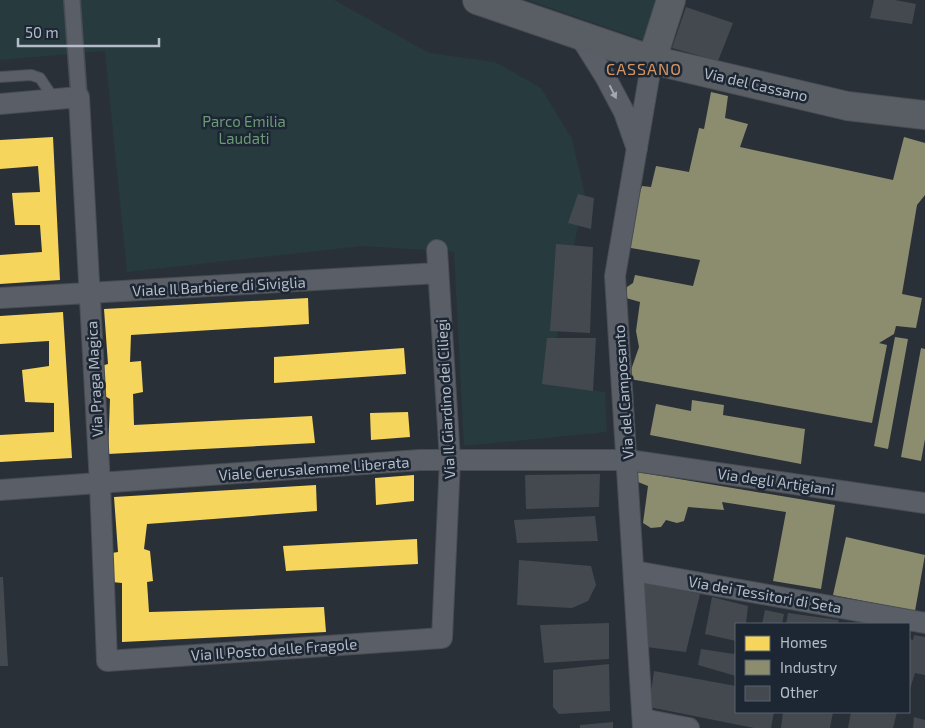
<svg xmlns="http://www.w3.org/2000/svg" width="925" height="728" font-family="'Exo 2',sans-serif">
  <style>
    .green { fill: #273a3e }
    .homes { fill: #f6d55c }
    .industry { fill: #8c8c6e }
    .building { fill: #444950 }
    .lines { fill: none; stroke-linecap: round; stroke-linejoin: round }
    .service-casing { stroke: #484c53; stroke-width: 12 }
    .pedestrian-casing { stroke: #484c53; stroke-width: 18 }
    .minor-casing { stroke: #484c53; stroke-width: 22 }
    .secondary-casing { stroke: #484c53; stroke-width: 30 }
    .service { stroke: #5a5e66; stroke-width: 10 }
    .pedestrian { stroke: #5a5e66; stroke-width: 15 }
    .minor { stroke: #5a5e66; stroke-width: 20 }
    .secondary { stroke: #595d64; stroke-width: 28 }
    .oneway { fill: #a2a9b5 }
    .labels { text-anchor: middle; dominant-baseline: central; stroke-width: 5; stroke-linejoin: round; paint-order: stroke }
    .street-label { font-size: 15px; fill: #b4bcc9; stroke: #1d2633 }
    .park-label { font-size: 15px; fill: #6b9a76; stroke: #1d2633 }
    .neighbourhood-label { font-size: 16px; letter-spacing: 1px; fill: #d59563; stroke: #1d2633 }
  </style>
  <rect width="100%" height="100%" fill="#2a3038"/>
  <path class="green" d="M0,0h334l95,53 66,9 46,26 31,51 13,56 -19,86 -11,66 -3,38 53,7 2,40 -143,14 -10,-194 -91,-6 -236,26 -22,-221 -105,9z
    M527,0h132l-13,41z"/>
  <path class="homes" d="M53,137l7,143 -60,4v-29l42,-3 -2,-27h-25l-3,-32 28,-1 -2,-26 -38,3v-29z
    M308,298l1,26 -178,11 -1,27 11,-1 2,31 -10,2 1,31 178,-9 3,27 -207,11 2,-55 -7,-4 -2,-29 7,-2 -4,-55z
    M63,312l9,146 -72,4v-27l54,-3v-29l-29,-1 -3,-32 27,-4v-25l-49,3v-28z
    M404,348l2,26 -132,9v-26z
    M408,412l2,25 -39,3 -1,-27z
    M414,475v26l-38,4 -1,-27z
    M316,485l1,26 -170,13 -3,25 6,2 3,30 -6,1 2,30 175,-5 2,25 -204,10v-59l-10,-1v-29l6,-1 -4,-55z
    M417,539l1,25 -132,7 -3,-25z"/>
  <path class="industry" d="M711,92l17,4 -3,22 23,6 -8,23 153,33 11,-43 21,6v52l-8,10 -15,89 20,4 -6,30 -20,-2 -2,8 -15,9 8,2 -15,78 -242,-44 1,-9 8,-23 -3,-16 4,-29 -14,-4 1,-11 6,-4 2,-8 58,11 7,-26 -69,-12 -4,-7 2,-14 13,-41 9,1 5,-21 33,6 10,-44 5,1z
    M895,337l13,2 -20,110 -14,-3z
    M921,348l4,1v90l-4,22 -20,-4z
    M692,400l32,5 -1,10 82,14 -4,35 -151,-29 6,-31 35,7z
    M637,472l198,33 -14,84 -48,-8 13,-69 -64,-10 2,8 -36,-3 -4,14 -7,2 -11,-3 -5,7 -10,1 -8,-5 5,-37 -10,-4z
    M846,537l79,18 -10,56 -82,-16z"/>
  <path class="building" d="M874,0h21l21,4 -4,20 -42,-6z
    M686,7l47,16 -15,38 -46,-13z
    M578,194l16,4 -3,31 -23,-6z
    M556,244l37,3 -3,86 -40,-2z
    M547,338h49l-3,53 -51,-7z
    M600,474l-1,33 -73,2 -1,-34z
    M595,516l3,25 -81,2 -3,-23z
    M519,560l72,6 5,19 -8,16 -16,7 -55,-3z
    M0,577h3l5,89h-8z
    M641,582l59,12 -14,58 -40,-5z
    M712,597l36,9 -2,18h-10v17l-31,-7z
    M765,610l19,4 -2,10h-20z
    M788,613l51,7 -1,4h-52z
    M609,623v36l-65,4 -4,-38z
    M914,635l11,2v38l-10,-2 -6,19v-53l4,1z
    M701,649l33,5 2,-5v27l-38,-11z
    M609,664l1,47 -51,3 -6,-7v-37z
    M654,671l82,15v26h38l-3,16h-17l-105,-21z
    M783,712h50l-3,16h-49z
    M851,712h46l-4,16h-45z
    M914,717l11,3v8h-12z
    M613,722v6h-33v-3z"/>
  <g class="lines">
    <defs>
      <path id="service" d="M0,77l31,-2 9,3 14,21"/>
      <path id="pedestrian" d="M72,0l7,97"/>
      <path id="minor" d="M579,35l27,43 18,34 13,37
        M0,104l79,-7 21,387 7,177 335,-23 8,-178 -13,-210
        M0,298l438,-25
        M0,490l420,-30h208l297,43
        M634,571l291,52
        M643,719l46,9
        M643,728l-28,-452 37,-216"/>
      <path id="secondary" d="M477,0l175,60 195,46 78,9
        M652,60l19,-60"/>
    </defs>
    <use href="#service" class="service-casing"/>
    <use href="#pedestrian" class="pedestrian-casing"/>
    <use href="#minor" class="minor-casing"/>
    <use href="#secondary" class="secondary-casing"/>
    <use href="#service" class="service"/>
    <use href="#pedestrian" class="pedestrian"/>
    <use href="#minor" class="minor"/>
    <use href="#secondary" class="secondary"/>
  </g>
  <defs><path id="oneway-solid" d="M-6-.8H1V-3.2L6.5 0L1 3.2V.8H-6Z" transform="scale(1.25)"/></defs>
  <use class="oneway" href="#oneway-solid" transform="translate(613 92) rotate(63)"/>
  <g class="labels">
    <g class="street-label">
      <text transform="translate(756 84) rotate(13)">Via del Cassano</text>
      <text transform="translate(219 286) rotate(-3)">Viale Il Barbiere di Siviglia</text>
      <text transform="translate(94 379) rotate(-93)">Via Praga Magica</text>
      <text transform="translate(623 392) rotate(-94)">Via del Camposanto</text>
      <text transform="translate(445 399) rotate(-93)">Via Il Giardino dei Ciliegi</text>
      <text transform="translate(314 468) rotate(-4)">Viale Gerusalemme Liberata</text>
      <text transform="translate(776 481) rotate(8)">Via degli Artigiani</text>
      <text transform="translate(765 594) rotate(10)">Via dei Tessitori di Seta</text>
      <text transform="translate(274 649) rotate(-4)">Via Il Posto delle Fragole</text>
    </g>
    <g class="park-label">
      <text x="244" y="121">Parco Emilia<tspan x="244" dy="17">Laudati</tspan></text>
    </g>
    <g class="neighbourhood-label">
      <text x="644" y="68">CASSANO</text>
    </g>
  </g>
  <rect x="735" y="623" width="175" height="90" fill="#1d2633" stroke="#59626f"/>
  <rect x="745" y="636" width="25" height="15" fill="#f6d55c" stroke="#59626f"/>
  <text x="780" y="648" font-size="15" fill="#b4bcc9">Homes</text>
  <rect x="745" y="660" width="25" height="15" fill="#8c8c6e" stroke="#59626f"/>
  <text x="780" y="673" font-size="15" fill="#b4bcc9">Industry</text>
  <rect x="745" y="686" width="25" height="15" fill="#444950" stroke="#59626f"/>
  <text x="780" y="698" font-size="15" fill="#b4bcc9">Other</text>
  <path d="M18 38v8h141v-8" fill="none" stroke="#b4bcc9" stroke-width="2.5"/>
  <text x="25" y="38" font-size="15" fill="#b4bcc9" stroke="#1d2633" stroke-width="4" paint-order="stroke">50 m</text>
</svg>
